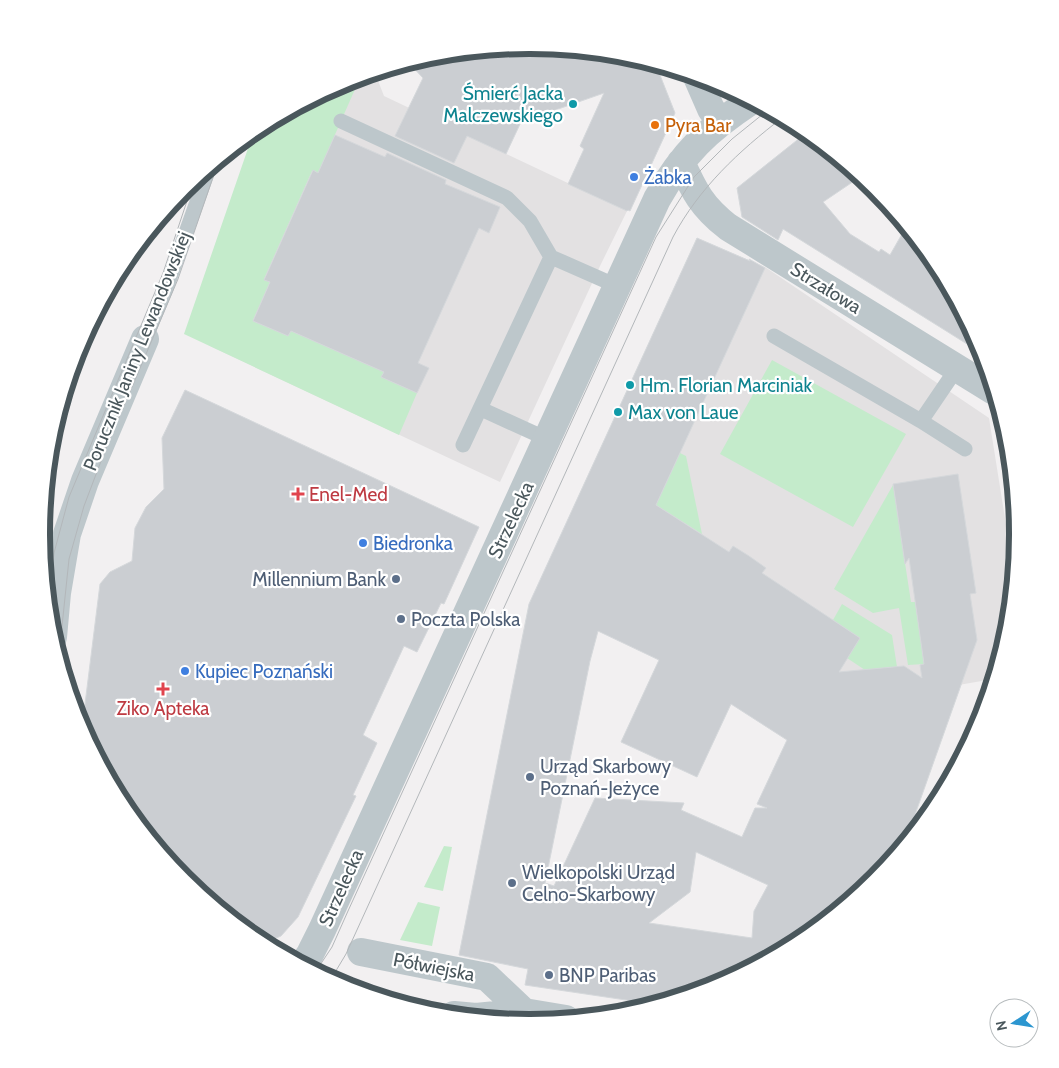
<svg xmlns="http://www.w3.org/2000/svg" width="1059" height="1068" font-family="Cabin,sans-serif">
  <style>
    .education { fill: #e3e1e2 }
    .green { fill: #c4ebcb }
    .building { fill: #cbced2; stroke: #d5d8db; fill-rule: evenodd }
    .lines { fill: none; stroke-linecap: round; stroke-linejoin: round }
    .lane { stroke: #bdc7cb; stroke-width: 15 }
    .street { stroke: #bdc7cb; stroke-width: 28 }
    .tram { stroke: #b3b7ba; stroke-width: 1 }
    .culture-dot { fill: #0f9aa8; stroke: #fff; stroke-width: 2 }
    .food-dot { fill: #e8710a; stroke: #fff; stroke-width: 2 }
    .shop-dot { fill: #3f7fe0; stroke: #fff; stroke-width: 2 }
    .health-dot { fill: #e0444e; stroke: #fff; stroke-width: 2 }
    .service-dot { fill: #5c6f8a; stroke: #fff; stroke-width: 2 }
    .labels { text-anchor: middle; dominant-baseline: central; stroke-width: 4.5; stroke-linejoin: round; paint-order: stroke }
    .culture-label { font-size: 19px; fill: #0d838f; stroke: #fff; text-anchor: start }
    .food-label { font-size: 19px; fill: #c56008; stroke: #fff; text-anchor: start }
    .shop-label { font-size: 19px; fill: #366cbe; stroke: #fff; text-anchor: start }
    .street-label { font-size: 19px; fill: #4a575c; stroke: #fff }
    .health-label { font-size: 19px; fill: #be3a42; stroke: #fff; text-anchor: start }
    .service-label { font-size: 19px; fill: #4e5e75; stroke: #fff; text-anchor: start }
    .rim { fill: none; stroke: #4a575c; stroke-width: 6 }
  </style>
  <rect width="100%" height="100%" fill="#f2f0f1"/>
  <path class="education" d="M375,73l9,23 243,115 -27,55 -100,216 -290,-136 44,-215 89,-48z
    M697,238l68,29 224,151 25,157 -6,55 -15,49 -63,11 -80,1 -222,-141 -61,-29z"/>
  <path class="green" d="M360,78l-42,95 -6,-2 -48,108 6,3 -17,38 35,16 3,-5 93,41 -3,5 36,16 -18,42 -215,-101 70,-203 89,-48z
    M772,360l134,74 -53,93 -133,-73z
    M680,453l6,3 16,78 -46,-29z
    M893,485l18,117h4l9,62 -16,1 -9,-57 -26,5 -39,-24z
    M842,604l50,31 5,32 -32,3 -18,-12 13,-20 -27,-18z
    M444,846l8,1 -9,44 -19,-4z
    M418,902l22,5 -8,39 -32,-6z"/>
  <path class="building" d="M530,46l95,9 31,10 19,48 -45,98 -2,-1 -1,1 -59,-27 16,-35 -4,-3 24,-53 -83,29 -15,32 -39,-18 -13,27 -59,-27 28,-58 -14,-15 26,-8z
    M806,133l54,44 -37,25 27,32 29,18 2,-3 9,6 16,-28 30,36 47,91 -200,-125 -5,11 -36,-23 -5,-29z
    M335,135l50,22 2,-4 59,27 -1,4 55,23 -11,26 -10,-5 -61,135 11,5 -12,25 -36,-16 3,-5 -93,-41 -3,5 -35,-15 17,-39 -6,-2 49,-110 5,3z
    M697,238l53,23 -1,-2 16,9 -109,237 73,47 4,-6 16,10 17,12 -4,5 98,65 -21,34 65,-6 18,12 -2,-13 4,-1 -15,-106 -4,6 -12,-80 65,-10 18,119 -6,1 7,46 -66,186 -6,10h5l-35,43 -74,61 -85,45 -63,19 -128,-19 3,-16 -69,-14 70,-351zM598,631l61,29 -38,82 76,35 34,-73 56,36 -30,64 10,4h-12l-13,29 -61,-27 3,-7 -89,-5 -41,88 -9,-3 45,-222zM696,852l72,33 -14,26 -2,27 -103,-15 41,-31z
    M185,390l294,137 -35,77 -3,-1 -24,49 -13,-6 -41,89 14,8 -24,52 3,1 -58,121 -17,19 -17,7 -6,-3 -74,-61 -61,-74 -41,-77 18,-144 10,-12 22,-11 3,-33 11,-21 18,-18 -2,-51z"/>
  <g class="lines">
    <path class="lane" d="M341,121l166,77 23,23 21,36 -88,188
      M551,257l66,29
      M774,336l147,85 44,28
      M145,339l22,-53 42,-118
      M481,409l66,30
      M921,421l36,-53"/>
    <path class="street" d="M697,77l14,32 9,12
      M681,162c13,29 21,45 47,65l266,164
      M53,637l4,-44 10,-59 18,-53 60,-142
      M361,952l126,25 37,35
      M303,964l7,-10 12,-24 335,-731c26,-46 50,-69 94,-98
      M454,1015l22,2 48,-5 42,7"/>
    <path class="tram" d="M48,602l6,-49 15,-56 94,-224 31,-93
      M59,655l10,-96 15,-53 22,-58 72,-169 41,-119
      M316,971l16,-24 16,-36 308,-674 38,-60 38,-38 36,-29
      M331,979l15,-25 327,-717c26,-49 66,-86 109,-119"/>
  </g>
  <g class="culture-dot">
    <circle cx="573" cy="104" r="5"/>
    <circle cx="630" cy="385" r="5"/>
    <circle cx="618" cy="412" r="5"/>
  </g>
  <circle class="food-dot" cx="655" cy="125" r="5"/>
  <g class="shop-dot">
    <circle cx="634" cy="177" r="5"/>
    <circle cx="363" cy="543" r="5"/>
    <circle cx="185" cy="671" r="5"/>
  </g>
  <g class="health-dot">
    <path d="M295.5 486.5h5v5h5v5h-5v5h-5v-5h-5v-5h5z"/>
    <path d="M160.5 681.5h5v5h5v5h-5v5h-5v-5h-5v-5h5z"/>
  </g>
  <g class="service-dot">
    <circle cx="396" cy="579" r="5"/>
    <circle cx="401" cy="619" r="5"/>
    <circle cx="530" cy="777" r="5"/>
    <circle cx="512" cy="883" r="5"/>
    <circle cx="549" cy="975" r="5"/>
  </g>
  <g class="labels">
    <g class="culture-label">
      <text x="563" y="93" text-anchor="end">Śmierć Jacka<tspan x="563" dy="22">Malczewskiego</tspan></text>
      <text x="640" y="385">Hm. Florian Marciniak</text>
      <text x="628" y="412">Max von Laue</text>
    </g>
    <g class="food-label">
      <text x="665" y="125">Pyra Bar</text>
    </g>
    <g class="shop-label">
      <text x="644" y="177">Żabka</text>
      <text x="373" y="543">Biedronka</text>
      <text x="195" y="671">Kupiec Poznański</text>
    </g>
    <g class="street-label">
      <text transform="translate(826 288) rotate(32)">Strzałowa</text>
      <text transform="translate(137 351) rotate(-68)">Porucznik Janiny Lewandowskiej</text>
      <text transform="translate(511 520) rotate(-65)">Strzelecka</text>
      <text transform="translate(341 888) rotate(-66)">Strzelecka</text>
      <text transform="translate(434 967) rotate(11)">Półwiejska</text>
    </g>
    <g class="health-label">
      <text x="309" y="494">Enel-Med</text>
      <text x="163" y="708" text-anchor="middle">Ziko Apteka</text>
    </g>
    <g class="service-label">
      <text x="386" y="579" text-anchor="end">Millennium Bank</text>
      <text x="411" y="619">Poczta Polska</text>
      <text x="540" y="766">Urząd Skarbowy<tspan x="540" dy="22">Poznań-Jeżyce</tspan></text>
      <text x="522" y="872">Wielkopolski Urząd<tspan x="522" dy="22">Celno-Skarbowy</tspan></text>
      <text x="559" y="975">BNP Paribas</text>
    </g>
  </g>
  <path d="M0 0H1059V1068H0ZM529 54H530A479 479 0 0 1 1009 533V535A479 479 0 0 1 530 1014H529A479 479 0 0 1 50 535V533A479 479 0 0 1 529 54Z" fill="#fff" fill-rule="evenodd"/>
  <path class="rim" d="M529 54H530A479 479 0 0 1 1009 533V535A479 479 0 0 1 530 1014H529A479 479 0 0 1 50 535V533A479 479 0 0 1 529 54Z"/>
  <g transform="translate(1014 1023) rotate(258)"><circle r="24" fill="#ffffff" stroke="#b7bcbe"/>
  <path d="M0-4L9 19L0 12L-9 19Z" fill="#2c96d0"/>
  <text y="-8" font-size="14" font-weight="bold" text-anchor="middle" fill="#4a575c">N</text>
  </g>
</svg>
